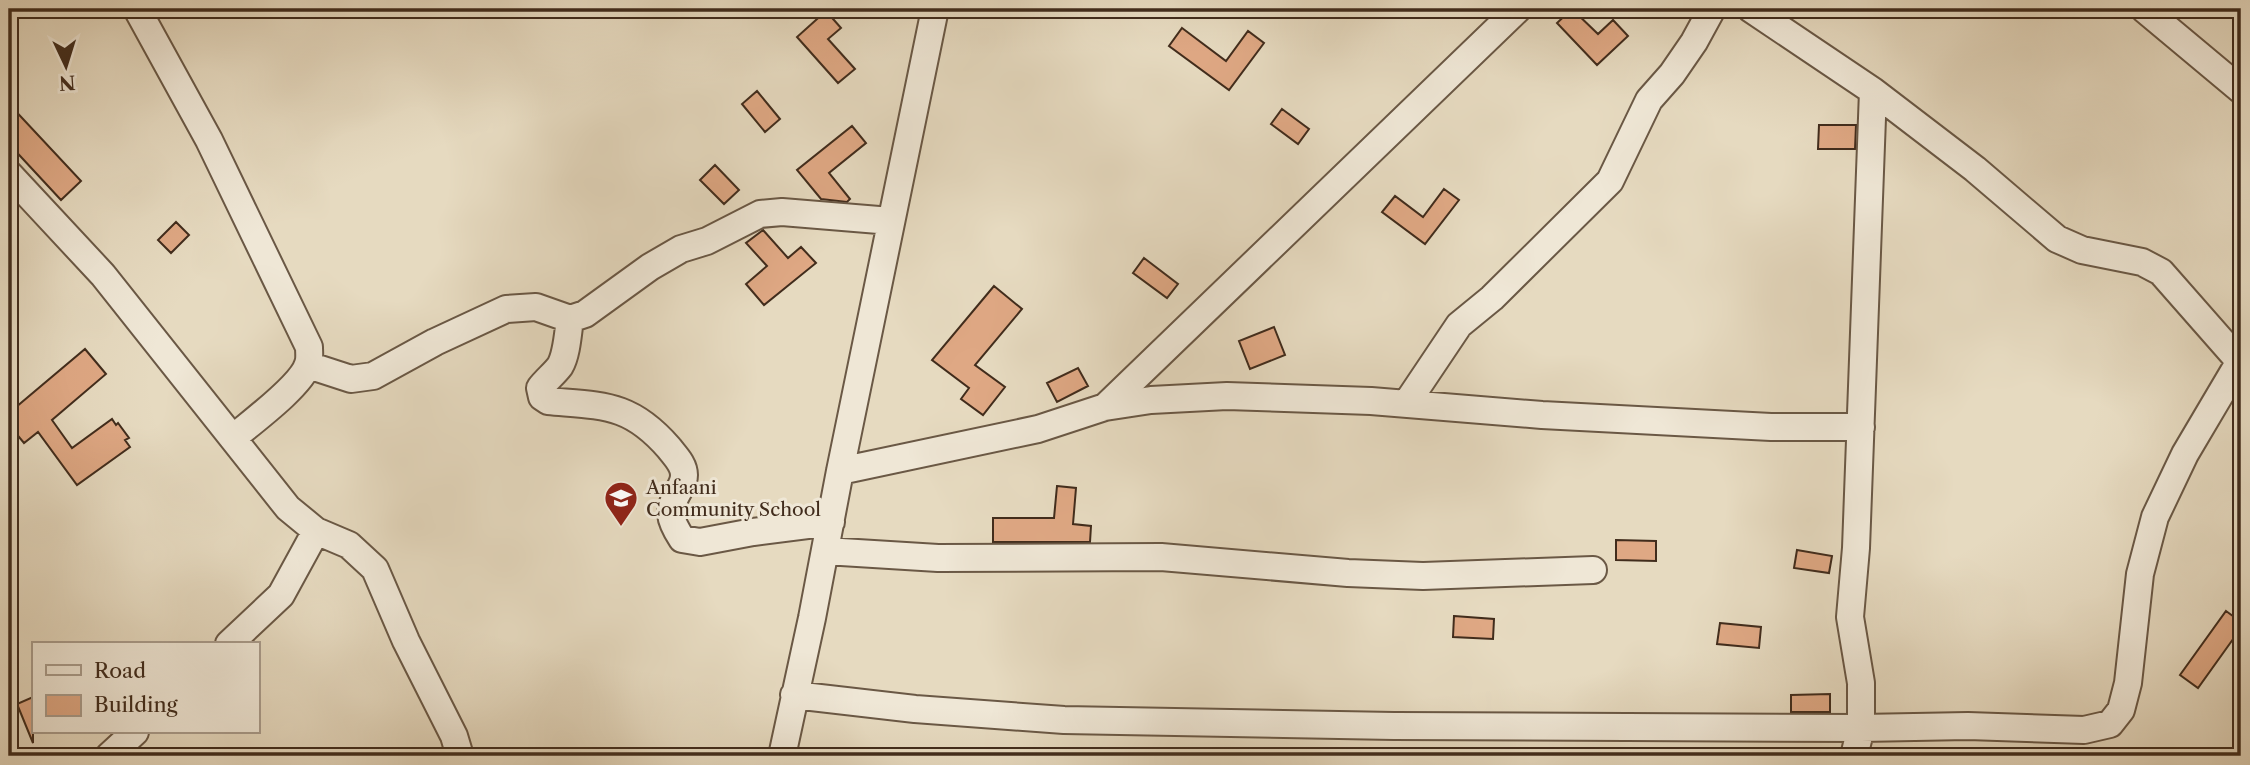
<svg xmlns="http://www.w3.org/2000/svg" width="2250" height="765" font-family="'Libre Caslon Text',serif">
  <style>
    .building { fill: #dfa884; stroke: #412c1c; stroke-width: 2 }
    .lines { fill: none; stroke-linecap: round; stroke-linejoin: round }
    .minor-casing { stroke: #6a5845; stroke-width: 30 }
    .minor { stroke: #efe7d6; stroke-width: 26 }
    .labels { text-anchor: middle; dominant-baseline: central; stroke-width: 6; stroke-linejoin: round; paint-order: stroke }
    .poi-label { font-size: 19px; fill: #412c1c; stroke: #efe7d6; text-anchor: start }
  </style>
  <rect width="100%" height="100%" fill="#e6dac0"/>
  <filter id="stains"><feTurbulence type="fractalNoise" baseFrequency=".00286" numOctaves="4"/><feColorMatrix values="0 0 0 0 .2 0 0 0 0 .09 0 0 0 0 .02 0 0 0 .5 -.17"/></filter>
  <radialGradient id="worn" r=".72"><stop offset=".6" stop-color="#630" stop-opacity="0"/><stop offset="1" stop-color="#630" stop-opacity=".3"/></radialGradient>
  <path class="building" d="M1572,9l26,25 15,-14 15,16 -31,29 -40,-42z
    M826,11l15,17 -13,11 27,30 -17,14 -41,-46z
    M1182,28l44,33 22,-30 16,12 -35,47 -60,-44z
    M757,91l23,28 -15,13 -23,-28z
    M9,104l72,77 -20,19 -52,-56z
    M1282,109l27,20 -11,15 -27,-20z
    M1819,125h37l-1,24h-37z
    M852,126l14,17 -37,30 21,26 -3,3 -26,-3 -24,-29z
    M715,165l24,25 -15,14 -24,-24z
    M1444,189l15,11 -34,44 -43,-32 13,-16 28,21z
    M176,222l13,13 -18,18 -13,-13z
    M763,230l25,28 13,-11 15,16 -52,42 -18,-21 21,-18 -21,-23z
    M1144,258l34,26 -11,14 -34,-25z
    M994,286l28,23 -47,56 30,22 -22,28 -22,-16 8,-11 -37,-28z
    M1274,327l11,28 -35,14 -11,-28z
    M85,349l21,25 -54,46 20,28 40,-29 4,6 2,-2 11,15 -4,2 5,7 -53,38 -39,-53 -14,11 -15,-18v-12z
    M1078,368l10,18 -31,16 -10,-19z
    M1057,486l19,2 -3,36 18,2 -1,16h-97v-24h61z
    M1616,540l40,1v20l-40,-1z
    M1797,550l35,6 -3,17 -35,-5z
    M2226,611l15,11v6l-43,60 -18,-13z
    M1454,616l40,3 -1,20 -40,-2z
    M1720,623l41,4 -2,21 -42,-4z
    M1830,694v18h-39v-17z
    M33,697v46l-16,-39z"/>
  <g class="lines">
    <defs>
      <path id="minor" d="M137,9l72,131 100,207c0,5 1,12 -1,17 -6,21 -56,58 -74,73
        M1751,9l122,82 102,78 82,70 25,11 60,12 19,10 80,91
        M2144,9l97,81
        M9,174l94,101 185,233 28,23 -35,64 -52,49
        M570,319c-2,13 -3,35 -10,47 -6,8 -14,14 -20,22l2,9 6,4c55,5 82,2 121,47 6,8 15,16 15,27 0,6 -2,10 -5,15 -12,21 -10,29 3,49l18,3 53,-10 78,-10
        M308,365l43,14 22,-3 62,-34 71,-33 30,-2 34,12 15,-5 65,-47 31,-18 26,-8 53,-27 22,-2 109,9
        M1406,404l53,-79 33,-27 118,-117 39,-81 23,-26 22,-32 18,-33
        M1105,407l413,-398
        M840,471l198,-42 67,-22 46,-7 76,-4 144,5 171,14 229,12h90
        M316,531l33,14 26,24 31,72 48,95 6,20
        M825,551l113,7 223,-1 187,16 75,3 170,-6
        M794,695l121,14 149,11 330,6 467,2 107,-2 116,4 26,-6 11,-14 7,-27 12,-109 15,-57 30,-63 55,-93
        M109,756l26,-24
        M782,756l30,-138 28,-147 95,-462
        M1854,756l7,-28v-45l-11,-66 6,-69 17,-457"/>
    </defs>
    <use href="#minor" class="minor-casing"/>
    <use href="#minor" class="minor"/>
  </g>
  <defs>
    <symbol id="school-pin" viewBox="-11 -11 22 30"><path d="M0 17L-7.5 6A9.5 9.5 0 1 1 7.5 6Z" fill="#8f2418" stroke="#efe7d6"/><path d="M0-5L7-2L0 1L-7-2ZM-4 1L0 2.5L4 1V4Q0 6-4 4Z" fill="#fff"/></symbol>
  </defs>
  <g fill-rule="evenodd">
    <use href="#school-pin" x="602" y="479" width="38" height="52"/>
  </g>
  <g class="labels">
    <g class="poi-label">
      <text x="646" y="487">Anfaani<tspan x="646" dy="22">Community School</tspan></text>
    </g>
  </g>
  <rect width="2250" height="765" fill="none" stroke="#e6dac0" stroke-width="35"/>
  <rect x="10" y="10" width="2229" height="744" fill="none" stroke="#412c1c" stroke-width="3.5"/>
  <rect x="18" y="18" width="2215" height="730" fill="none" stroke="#412c1c" stroke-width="2"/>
  <rect x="32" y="642" width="228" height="91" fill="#efe7d6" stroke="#a99c8c" stroke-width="2"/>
  <rect x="46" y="665" width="35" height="10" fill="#efe7d6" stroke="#a99c8c" stroke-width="2"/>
  <text x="94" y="678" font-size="21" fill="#412c1c">Road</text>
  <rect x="46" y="695" width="35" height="21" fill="#dfa884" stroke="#a99c8c" stroke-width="2"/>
  <text x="94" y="712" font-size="21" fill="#412c1c">Building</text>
  <g transform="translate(66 66) rotate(176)" stroke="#efe7d6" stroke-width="5" paint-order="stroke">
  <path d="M0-5L12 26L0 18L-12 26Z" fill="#412c1c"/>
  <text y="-10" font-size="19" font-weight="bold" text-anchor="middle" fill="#412c1c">N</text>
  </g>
  <rect width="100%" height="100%" filter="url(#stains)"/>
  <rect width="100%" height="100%" fill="url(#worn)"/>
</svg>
